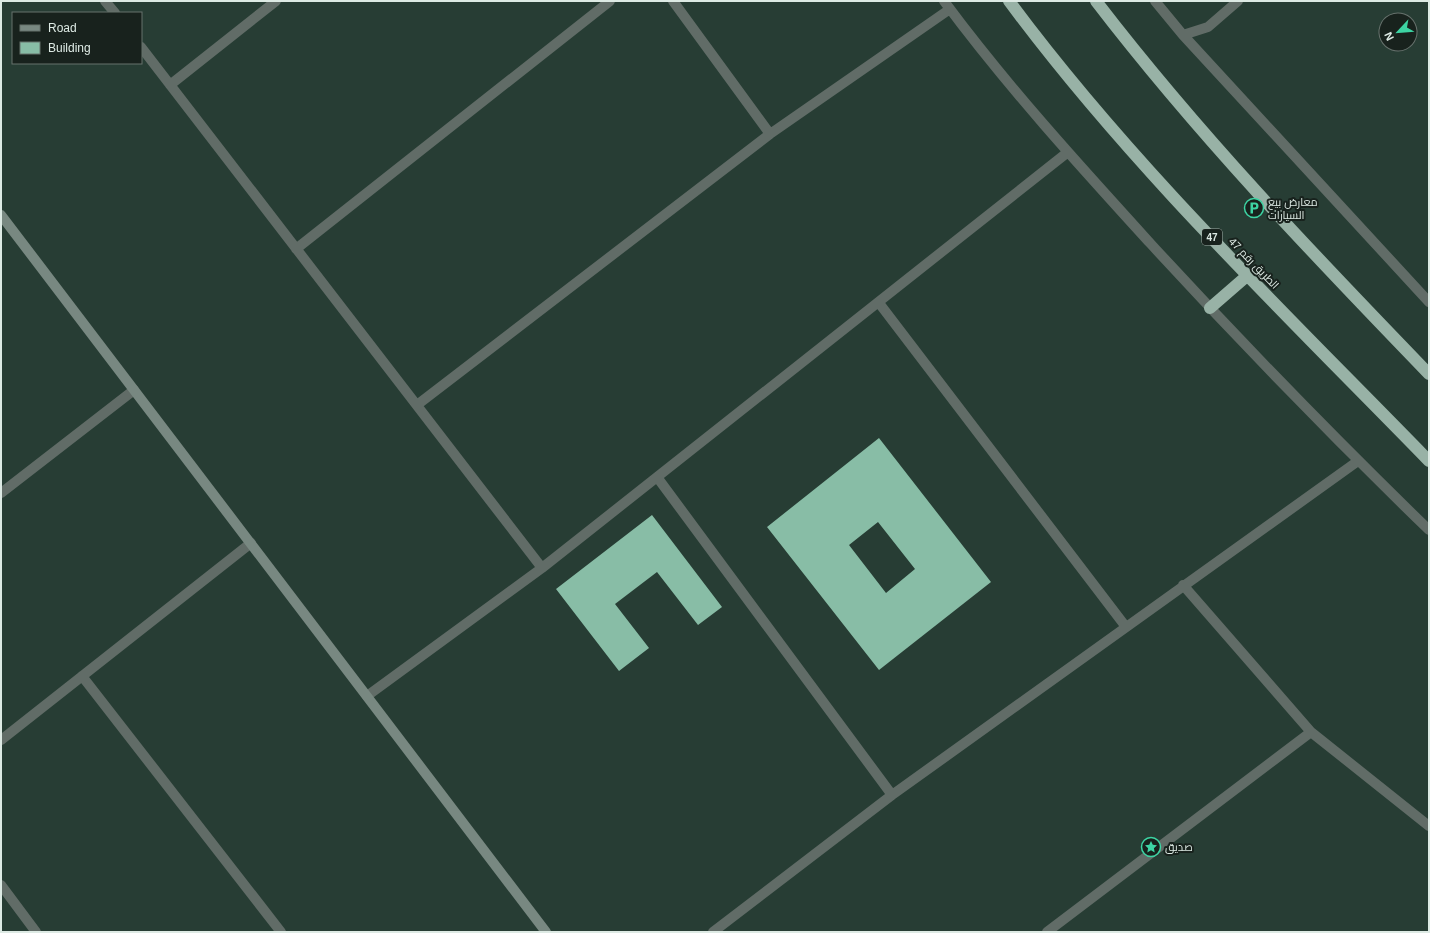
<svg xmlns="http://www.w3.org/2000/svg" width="1430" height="933" font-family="Arial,Cairo,sans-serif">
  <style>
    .building { fill: #88bda6; fill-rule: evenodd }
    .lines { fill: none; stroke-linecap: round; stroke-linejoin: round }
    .street { stroke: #616c67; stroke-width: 10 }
    .secondary { stroke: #788881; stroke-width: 10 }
    .highway { stroke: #98b2a6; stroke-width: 12 }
    .labels { text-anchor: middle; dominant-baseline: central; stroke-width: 4; stroke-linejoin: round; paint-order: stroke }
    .shield { fill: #18221d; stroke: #a2aea8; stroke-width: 1 }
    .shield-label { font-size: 10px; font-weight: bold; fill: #ddeae4 }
    .poi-label { font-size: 11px; fill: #ddeae4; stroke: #18221d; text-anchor: start }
    .street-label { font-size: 11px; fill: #ddeae4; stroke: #18221d }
  </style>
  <rect width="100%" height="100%" fill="#273d34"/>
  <path class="building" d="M879,438l112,144 -112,88 -112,-143zM878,522l37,47 -29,24 -37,-48z
    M652,515l70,92 -24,18 -41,-53 -42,32 34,44 -30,23 -63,-82z"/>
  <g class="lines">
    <path class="street" d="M105,1l10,12
      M673,1l97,133
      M944,1c63,85 135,164 206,242 90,98 183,194 279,287
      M1155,1l28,34 246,267
      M1183,35l25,-8 30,-26
      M141,47l401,521
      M170,85l106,-84
      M296,249l314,-248
      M879,303l247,324
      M417,405l353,-271 180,-125
      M657,477l235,318
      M1,493l133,-103
      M1183,585l128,147 118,94
      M82,676l199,256
      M367,696l175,-128 526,-416
      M1,740l250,-197
      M1,885l35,47
      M713,932l179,-137 466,-334
      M1047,932l264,-200"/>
    <path class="secondary" d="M1,215l545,717"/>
    <path class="highway" d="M1009,1c123,166 276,312 420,460
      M1096,1c102,133 217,253 333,373
      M1210,308l38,-33"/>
  </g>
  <defs>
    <symbol id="parking-ring" viewBox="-11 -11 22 22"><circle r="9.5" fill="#18221d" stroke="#3dd4a3" stroke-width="1.5"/><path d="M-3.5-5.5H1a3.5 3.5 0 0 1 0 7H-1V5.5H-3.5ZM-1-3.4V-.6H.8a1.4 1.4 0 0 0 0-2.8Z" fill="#3dd4a3"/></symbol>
    <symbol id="sight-ring" viewBox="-11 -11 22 22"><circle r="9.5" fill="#18221d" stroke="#3dd4a3" stroke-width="1.5"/><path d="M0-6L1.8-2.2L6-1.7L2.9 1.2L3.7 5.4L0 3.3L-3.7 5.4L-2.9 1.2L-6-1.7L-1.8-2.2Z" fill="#3dd4a3"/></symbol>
  </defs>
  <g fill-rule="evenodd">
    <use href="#parking-ring" x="1243" y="197" width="22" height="22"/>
    <use href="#sight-ring" x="1140" y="836" width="22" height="22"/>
  </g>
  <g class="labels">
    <rect class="shield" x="1202" y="229" width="20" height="16" rx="3"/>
    <g class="shield-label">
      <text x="1212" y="237">47</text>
    </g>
    <g class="poi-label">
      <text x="1268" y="202">معارض بيع<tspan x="1268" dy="13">السيارات</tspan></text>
      <text x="1165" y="847">صديق</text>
    </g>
    <g class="street-label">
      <text transform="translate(1254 263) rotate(46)">الطريق رقم 47</text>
    </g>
  </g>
  <rect width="1430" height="933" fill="none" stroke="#ddeae4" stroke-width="4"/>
  <rect x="12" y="12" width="130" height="52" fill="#18221d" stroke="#67726d"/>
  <rect x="20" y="25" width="20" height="6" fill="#788881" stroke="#67726d"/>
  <text x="48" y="32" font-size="12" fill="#ddeae4">Road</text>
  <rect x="20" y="42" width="20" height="12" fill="#88bda6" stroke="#67726d"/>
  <text x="48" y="52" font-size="12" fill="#ddeae4">Building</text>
  <g transform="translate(1398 32) rotate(244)"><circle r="19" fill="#18221d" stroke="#67726d"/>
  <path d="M0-3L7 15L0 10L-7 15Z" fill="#3dd4a3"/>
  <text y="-6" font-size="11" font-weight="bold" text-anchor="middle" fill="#ddeae4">N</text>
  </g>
</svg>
